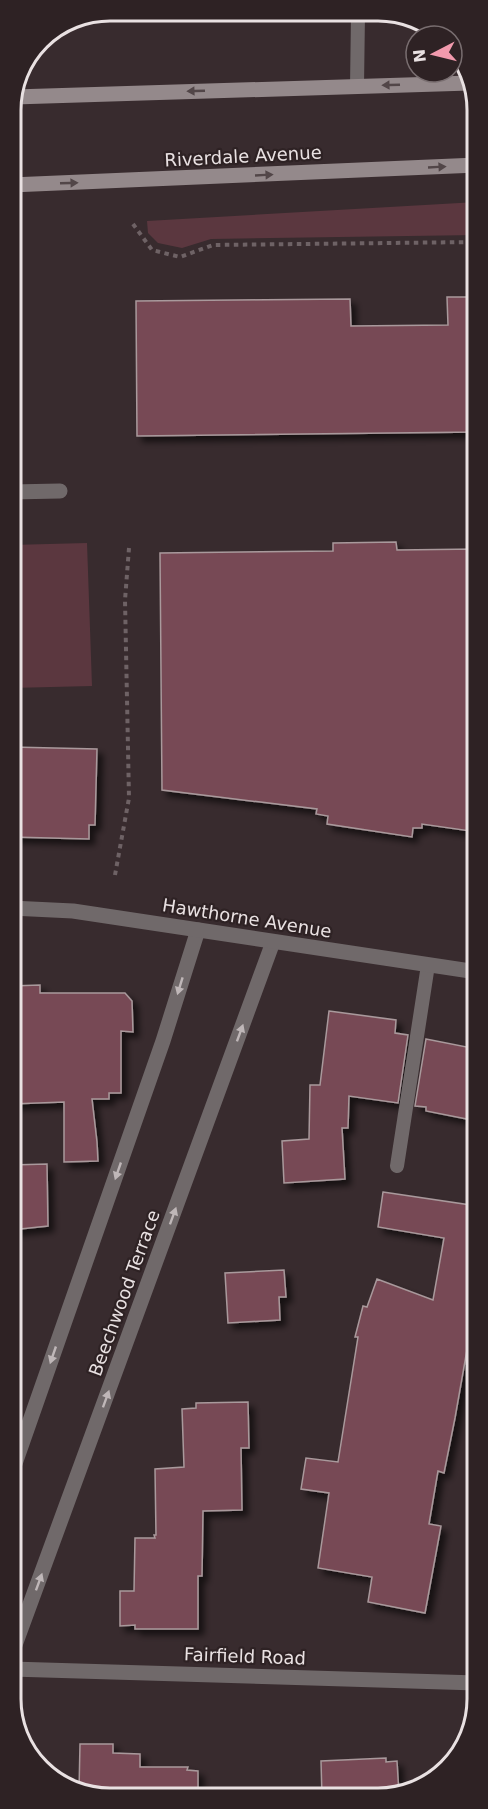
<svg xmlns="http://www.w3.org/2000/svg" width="488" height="1809" font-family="'DejaVu Sans',sans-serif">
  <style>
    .green { fill: #5b373f }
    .building { fill: #774a54; stroke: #a9999c; stroke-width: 1.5; filter: url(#shadow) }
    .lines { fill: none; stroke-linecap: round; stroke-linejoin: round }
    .path { stroke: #6e6265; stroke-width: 4; stroke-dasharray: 4.5 4.5; stroke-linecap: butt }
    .service { stroke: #70696a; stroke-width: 14 }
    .minor { stroke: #70696a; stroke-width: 15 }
    .tertiary { stroke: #70696a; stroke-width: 15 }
    .secondary { stroke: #94898b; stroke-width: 15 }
    .oneway { fill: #524648 }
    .oneway2 { fill: #bfb7b8 }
    .labels { text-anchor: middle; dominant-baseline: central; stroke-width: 4.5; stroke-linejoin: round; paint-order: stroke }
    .street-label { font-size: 18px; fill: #e9e1e2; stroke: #2e2224 }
    .rim { fill: none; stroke: #e9e1e2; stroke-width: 3 }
  </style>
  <defs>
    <filter id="shadow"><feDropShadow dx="5.5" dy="5.5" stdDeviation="3" flood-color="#0009"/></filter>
  </defs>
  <rect width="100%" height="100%" fill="#382b2e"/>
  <path class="green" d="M477,202v33l-266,4 -29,9 -24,-5 -10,-10 -1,-12z
    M87,543l5,143 -81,2v-143z"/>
  <path class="building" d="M447,297h30v135l-340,4 -1,-135 214,-2 1,27 97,-1z
    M396,542l1,8 80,-1v283l-55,-8v4h-9l-1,9 -85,-13 1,-8 -12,-2 1,-5 -155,-19 -2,-237 173,-2v-8z
    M11,747l86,2 -2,76h-6v14l-78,-2z
    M40,985v8h85l7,8 1,31 -12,-1v62h-12v6h-17l5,43 1,19 -34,1v-60l-53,2v-118z
    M329,1011l67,9 -1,13 13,2 -10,68 -49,-7 -1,32h-6l3,51 -61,4 -2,-42 27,-2 1,-54h10z
    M426,1039l51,10v72l-51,-10v-4l-11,-1z
    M47,1164l1,62 -37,4v-65z
    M383,1192l94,14v118l-9,20 -13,74 -11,55 -6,-2 -9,53 12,2 -16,87 -57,-11 4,-25 -54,-9 11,-75 -28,-4 5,-31 32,4 20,-125h-3l8,-31 4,1 10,-28 56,21 11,-62 -66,-11z
    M284,1270l2,27h-7l1,23 -52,3 -3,-50z
    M248,1402l1,46h-8l1,62 -39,1 -1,65h-4v53h-63v-4l-15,1v-35h14l1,-53h20l-1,-3h2l-1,-66 29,-2 -2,-58 14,-1v-5z
    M80,1744h33v9l27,1v13h48l-1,3 11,1v26h-108l-11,-6z
    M386,1758v4l11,-1 2,33 -8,4 -69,-1 -1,-36z"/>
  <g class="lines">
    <path class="path" d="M133,224l19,26 28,7 33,-12 264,-3
      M115,875l14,-77 -4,-198 4,-52"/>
    <path class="service" d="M357,86l1,-72
      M397,1166l31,-201"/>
    <path class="minor" d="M11,492l49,-1
      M11,1475l152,-434 35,-111
      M11,1656l262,-714
      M11,1669l466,14"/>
    <path class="tertiary" d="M11,908l62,3 404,61"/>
    <path class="secondary" d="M14,97l456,-14
      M11,185l466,-20"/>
  </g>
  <defs><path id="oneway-solid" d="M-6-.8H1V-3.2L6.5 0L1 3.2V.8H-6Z" transform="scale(1.5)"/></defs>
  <g class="oneway">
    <use href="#oneway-solid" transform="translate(391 85) rotate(178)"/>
    <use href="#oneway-solid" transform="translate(196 91) rotate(178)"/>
    <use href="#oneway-solid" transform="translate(437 167) rotate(-3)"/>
    <use href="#oneway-solid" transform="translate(264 175) rotate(-3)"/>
    <use href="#oneway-solid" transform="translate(69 183) rotate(-2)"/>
  </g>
  <g class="oneway2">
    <use href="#oneway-solid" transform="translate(180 986) rotate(107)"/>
    <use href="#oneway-solid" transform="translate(240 1033) rotate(-70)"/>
    <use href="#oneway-solid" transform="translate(118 1171) rotate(109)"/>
    <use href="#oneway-solid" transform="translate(173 1216) rotate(-70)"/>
    <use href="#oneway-solid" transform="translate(53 1355) rotate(109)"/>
    <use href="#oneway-solid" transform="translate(106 1399) rotate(-70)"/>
    <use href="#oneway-solid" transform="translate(39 1582) rotate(-70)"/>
  </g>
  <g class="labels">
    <g class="street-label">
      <text transform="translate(243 156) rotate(-3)">Riverdale Avenue</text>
      <text transform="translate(247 918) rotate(9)">Hawthorne Avenue</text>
      <text transform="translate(124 1293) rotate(-70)">Beechwood Terrace</text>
      <text transform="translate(245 1656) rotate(2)">Fairfield Road</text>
    </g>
  </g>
  <path d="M0 0H488V1809H0ZM110 21H378A89 89 0 0 1 467 110V1699A89 89 0 0 1 378 1788H110A89 89 0 0 1 21 1699V110A89 89 0 0 1 110 21Z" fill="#2e2224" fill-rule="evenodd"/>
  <path class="rim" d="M110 21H378A89 89 0 0 1 467 110V1699A89 89 0 0 1 378 1788H110A89 89 0 0 1 21 1699V110A89 89 0 0 1 110 21Z"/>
  <g transform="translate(434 54) rotate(263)"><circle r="28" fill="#2e2224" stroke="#796e70" stroke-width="1.5"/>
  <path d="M0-4.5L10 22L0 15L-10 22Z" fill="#f29aad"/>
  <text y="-9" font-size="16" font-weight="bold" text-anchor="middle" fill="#e9e1e2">N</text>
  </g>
</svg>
